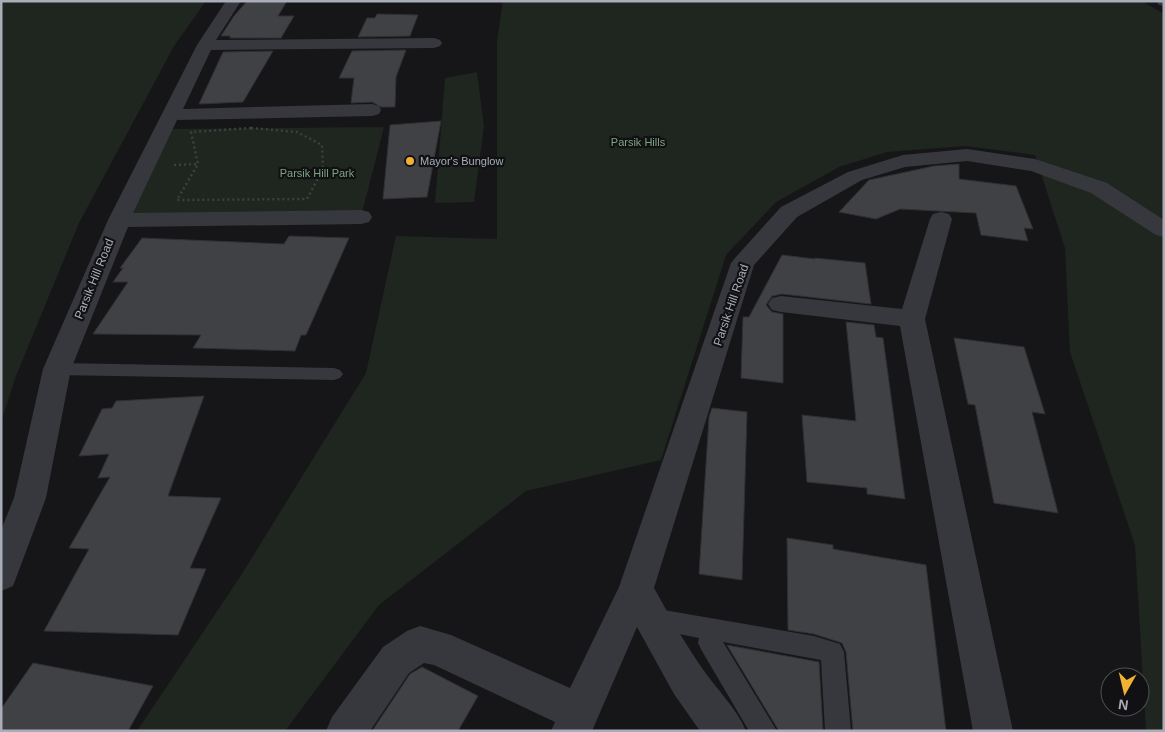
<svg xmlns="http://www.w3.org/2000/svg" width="1165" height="732" font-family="Arial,sans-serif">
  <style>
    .green { fill: #1e261f }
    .building { fill: #404145; stroke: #303034 }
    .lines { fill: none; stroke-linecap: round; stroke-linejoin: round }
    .path { stroke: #3d3f44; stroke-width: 2.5; stroke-dasharray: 2 3; stroke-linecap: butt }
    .lane { fill: #37383d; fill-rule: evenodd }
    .street { fill: #37383d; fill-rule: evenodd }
    .poi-dot { fill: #f2b134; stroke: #111113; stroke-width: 2 }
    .labels { text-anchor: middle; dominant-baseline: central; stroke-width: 4.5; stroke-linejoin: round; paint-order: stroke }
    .far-park-label { font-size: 11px; fill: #7fa381; stroke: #111113 }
    .far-poi-label { font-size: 11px; fill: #a8adb8; stroke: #111113; text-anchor: start }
    .street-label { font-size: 12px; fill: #a8adb8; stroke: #111113 }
  </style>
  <rect width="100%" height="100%" fill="#161618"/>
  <path class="green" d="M1,1h205l-32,45 -95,177 -63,153 -15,46z
    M503,1h639l22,13v717h-18l-11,-186 -65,-193 -5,-104 -30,-93 -70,-9 -78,6 -48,15 -63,35 -50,53 -65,205 -135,31 -147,114 -94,126h-148l103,-154 126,-204 30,-137 101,3v-198z
    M477,72l7,54 -10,76 -39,1 10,-125z
    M384,127l-23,90 -242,3 46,-91z"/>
  <path class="building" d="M247,1h40l-9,15h16l-13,22h-51v-2h-9l13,-20z
    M377,14l41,1 -8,21 -52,1 9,-19h8z
    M406,50l-10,27 -1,30h-14l-9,-5 -21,1 3,-25h-15l13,-27z
    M273,51l-30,51 -44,2 24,-52z
    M441,121l-14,76 -44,2 7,-74z
    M959,164v15l57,7 17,43 -9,-1 4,13 -47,-6 -5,-22 -76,-4 -24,10 -37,-7 30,-32 65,-14z
    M289,236l60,2 -43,97h-5l-6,16 -102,-3 8,-13 -108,-1 35,-52h-15l10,-14h-3l22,-30 142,6z
    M782,255l33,4v-1l50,5 6,41 -89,-10 -10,2 -6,9 6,7 11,2v69l-42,-5 2,-61h6z
    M846,322l28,3 2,12 7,1 22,161 -38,-5v-6l-60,-6 -5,-67 54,6z
    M954,338l70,9 21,67 -13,-2 26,101 -64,-10 -19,-98 -7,-1z
    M204,396l-36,100 53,2 -31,70 16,1 -28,66 -134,-4 45,-82 -20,-1 41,-71 -12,1 11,-24 -30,2 23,-47 10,-1 4,-7z
    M712,408l35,4 -5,168 -43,-6 10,-157z
    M787,538l46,7v4l93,16 20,166h-93l-7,-79 -4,-9 -28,-9 -26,-4z
    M727,645l92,17 4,69h-44z
    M33,663l120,23 -25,45h-127v-22z
    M422,667l56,29 -20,35h-86l38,-57z"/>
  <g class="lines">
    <path class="path" d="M251,128l46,4 25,13 1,24 -16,30 -130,1 21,-36 -7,-32z
      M174,165l24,-1"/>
    <path class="lane" d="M57,363l277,5 6,2 3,4 -3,4 -6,2 -277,-5 -6,-2 -3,-4 3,-4z
      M652,608l162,28 26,8 4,8 7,79h-26l-4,-71 -98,-18 54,89h-28l-47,-80 -4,-8 1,-5 -55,-11 -4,-8 4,-8z"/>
    <path class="street" d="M226,1h15l-25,39 218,-2 6,2 2,3 -2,3 -6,2 -223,2 -28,59 189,-5 7,2 2,4 -2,4 -7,2 -195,4 -44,93 228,-3 8,2 3,5 -3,5 -8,2 -233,3 -57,142 -25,129 -33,88 -12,5v-61l13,-32 29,-129 65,-149 89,-175z
      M1156,1h8v5l-5,-1z
      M967,149l68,10 72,24 57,37v17l-8,-2 -65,-42 -60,-22 -64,-10 -62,6 -43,13 -65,37 -43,48 -100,323c15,27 30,54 48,80 14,21 34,39 44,63h-46l-26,-37 -37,-67 -45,104h-41l4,-9 -121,-57 -10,-2 -15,10 -39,58h-44l6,-14 51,-70 24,-16 13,-5 31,9 119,53 49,-101 112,-324 4,-5 46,-51 67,-35 55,-17z
      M941,212l8,2 3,5 -27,100 88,412h-40l-73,-405 -119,-14 -9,-2 -4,-6 4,-6 9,-2 121,13 28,-90 3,-5z"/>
  </g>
  <circle class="poi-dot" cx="410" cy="161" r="5"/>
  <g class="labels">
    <g class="far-park-label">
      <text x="638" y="142">Parsik Hills</text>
      <text x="317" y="173">Parsik Hill Park</text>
    </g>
    <g class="far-poi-label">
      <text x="420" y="161">Mayor's Bunglow</text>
    </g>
    <g class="street-label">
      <text transform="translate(94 279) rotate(-68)">Parsik Hill Road</text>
      <text transform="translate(731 305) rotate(-71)">Parsik Hill Road</text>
    </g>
  </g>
  <rect width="1165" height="732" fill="none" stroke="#a8adb8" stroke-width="5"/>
  <g transform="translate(1125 692) rotate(188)"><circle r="24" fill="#111113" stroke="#4d4f55"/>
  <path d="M0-4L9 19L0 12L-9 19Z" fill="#f2b134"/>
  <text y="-8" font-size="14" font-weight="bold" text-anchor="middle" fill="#a8adb8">N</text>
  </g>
</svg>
